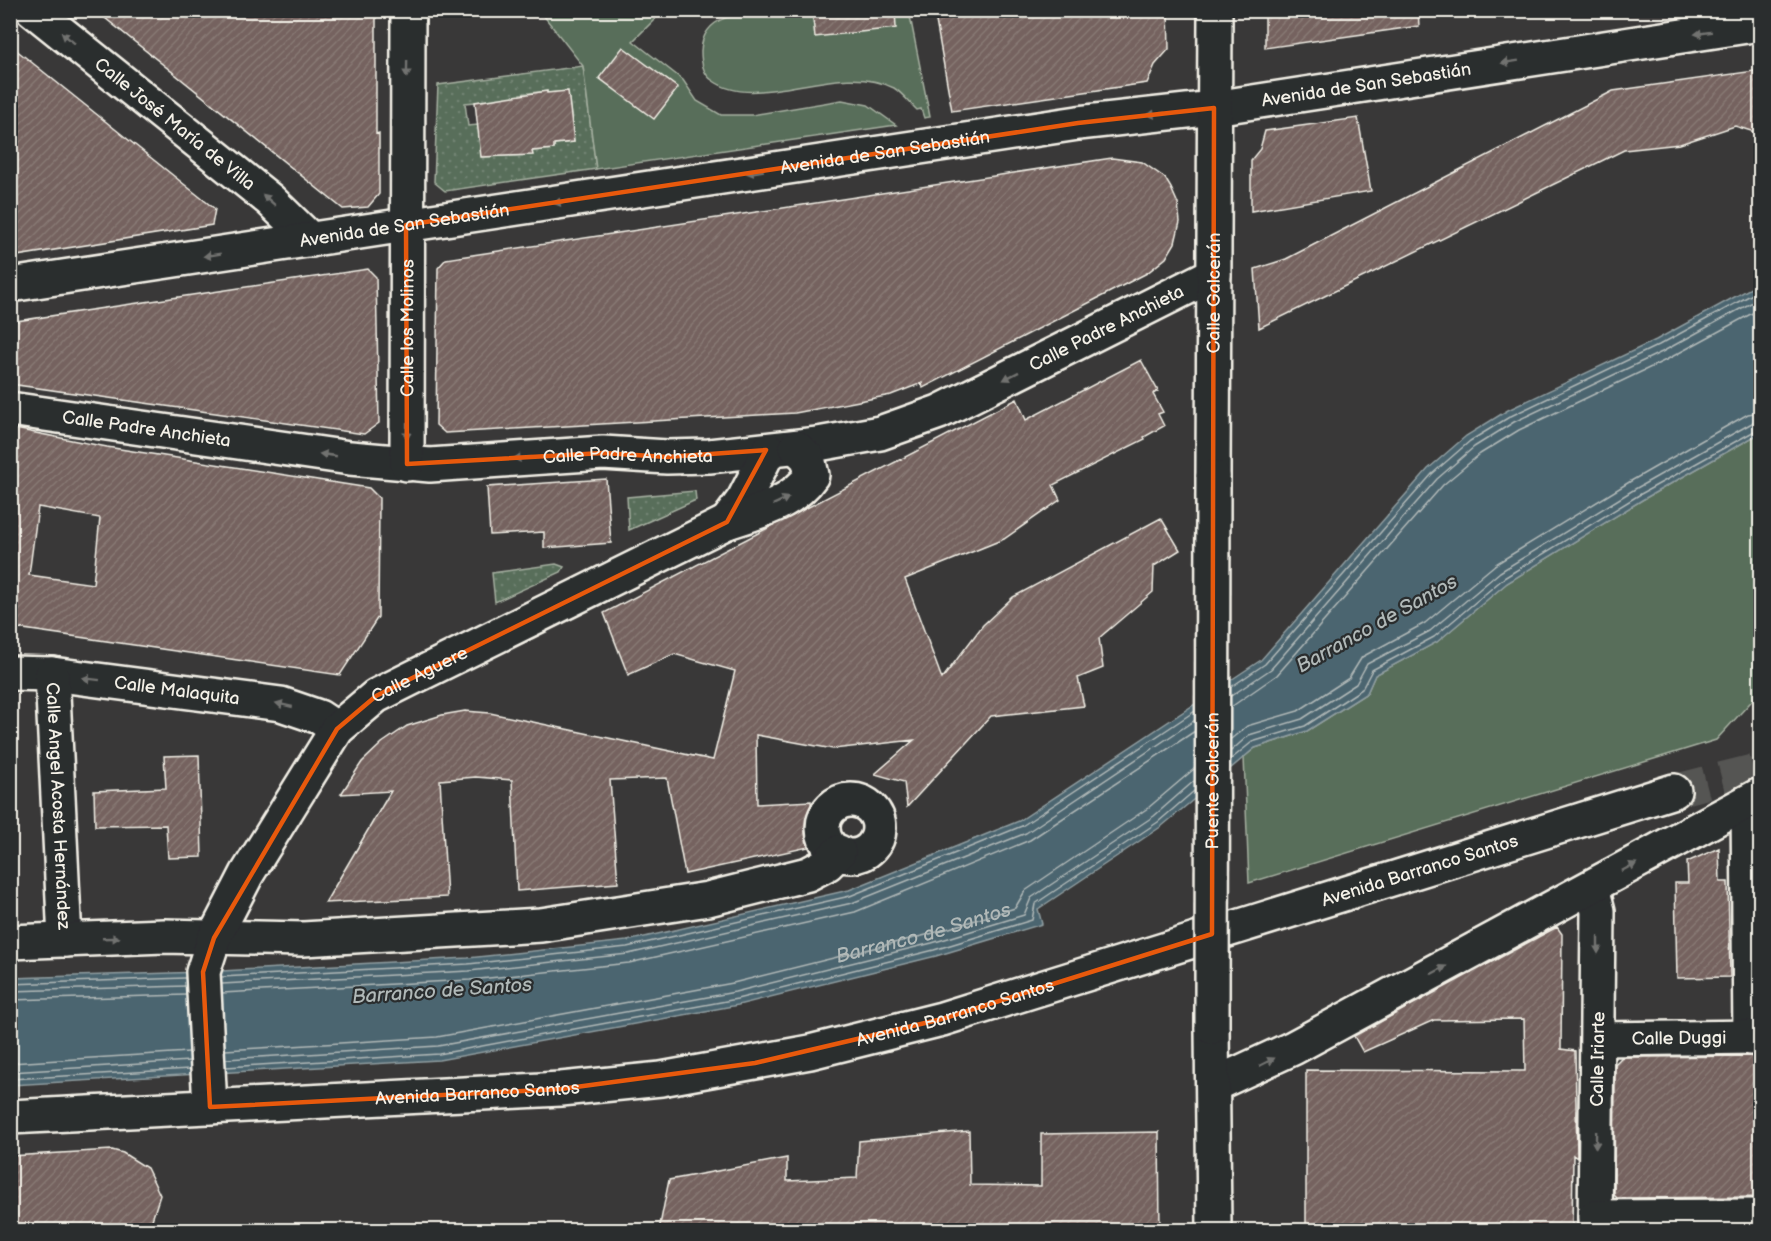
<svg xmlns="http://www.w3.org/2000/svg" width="1771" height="1241" font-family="'Balsamiq Sans',sans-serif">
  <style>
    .grass { fill: url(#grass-dots); stroke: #a6b0a1; stroke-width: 1.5; fill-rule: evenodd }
    .park { fill: #586e5a; stroke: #a6b0a1; stroke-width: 1.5 }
    .water { fill: #4c6570; stroke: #8f9da0; stroke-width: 1.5 }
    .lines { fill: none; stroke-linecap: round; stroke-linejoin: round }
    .shore { stroke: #b1b9b8; stroke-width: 1.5 }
    .building { fill: url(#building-hatch); stroke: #f4f1e8; stroke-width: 1.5; fill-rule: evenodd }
    .minor-tunnel { stroke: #555452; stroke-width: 33; stroke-dasharray: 33 16; stroke-linecap: butt }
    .minor-casing { stroke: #f4f1e8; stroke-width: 38 }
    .major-casing { stroke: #f4f1e8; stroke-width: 38 }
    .minor { stroke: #2a2d2e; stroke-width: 33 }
    .major { stroke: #2a2d2e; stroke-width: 33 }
    .major-bridge-casing { stroke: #f4f1e8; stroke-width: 38; stroke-linecap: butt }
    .major-bridge { stroke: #2a2d2e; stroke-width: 33 }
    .oneway { fill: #71726f }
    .marked { fill: none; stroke: #e8590c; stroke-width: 4.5; stroke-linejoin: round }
    .labels { text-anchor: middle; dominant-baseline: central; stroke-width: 4.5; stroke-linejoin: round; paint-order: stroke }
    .street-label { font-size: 18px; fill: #f4f1e8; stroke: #2a2d2e }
    .water-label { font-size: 20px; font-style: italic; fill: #b1b9b8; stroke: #2a2d2e }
  </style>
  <defs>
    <pattern id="grass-dots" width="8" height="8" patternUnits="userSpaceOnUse" patternTransform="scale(1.5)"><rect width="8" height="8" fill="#586e5a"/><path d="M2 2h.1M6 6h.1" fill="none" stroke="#718372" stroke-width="1.8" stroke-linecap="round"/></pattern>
    <pattern id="building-hatch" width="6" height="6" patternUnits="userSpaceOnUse" patternTransform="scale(1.5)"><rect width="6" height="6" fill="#74625e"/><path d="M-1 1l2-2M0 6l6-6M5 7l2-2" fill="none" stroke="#887975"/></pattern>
  </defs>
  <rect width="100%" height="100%" fill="#393838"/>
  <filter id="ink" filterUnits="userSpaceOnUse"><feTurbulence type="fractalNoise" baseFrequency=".0167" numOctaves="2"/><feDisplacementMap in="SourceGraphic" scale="12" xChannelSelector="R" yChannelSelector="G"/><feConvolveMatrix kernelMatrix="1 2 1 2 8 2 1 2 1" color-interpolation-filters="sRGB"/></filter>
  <g filter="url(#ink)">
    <path class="grass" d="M583,66l13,103 -151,22 -11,-9 4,-97zM547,91v2l21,-2 6,51 -20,2v5l-22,2v4l-50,2 -4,-32 -10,1 -3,-23 55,-5v-4z
      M695,491l1,9 -67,30 -2,-33z
      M556,564l8,3 -3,5 -66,30 -3,-29z"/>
    <path class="park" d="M790,10l119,1 21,106 -6,1 -3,-9 -4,1c-7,-7 -15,-17 -23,-22 -57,-29 -137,26 -182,-8 -9,-6 -11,-19 -11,-29 2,-44 57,-38 89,-41z
      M540,11h123l-30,30 50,39 14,21 24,14h31l90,-15 26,5 28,20 -300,44 -13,-103z
      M1760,433v259l-44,48 -467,143 -5,-126 11,-9 52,-17 60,-38 8,-18 62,-33 70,-59 135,-83z"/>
    <path class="water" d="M1760,283v150l-118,67 -135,83 -70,59 -62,33 -8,18 -60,38 -52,17 -93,78 -124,83 4,15 -106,32 -198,49 -299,55 -428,25v-107l192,-6 265,-14 159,-17 222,-51 170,-69 242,-161 167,-191 38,-33 42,-26 148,-70z"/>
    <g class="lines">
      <g class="shore">
        <path d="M1231,687l34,-23 167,-190 38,-33 41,-25 148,-71 101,-55"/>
        <path d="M1231,696l40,-27 166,-190 37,-32 40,-25 148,-70 98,-54"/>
        <path d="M1231,707l46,-32 166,-190 37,-31 39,-24 147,-70 94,-51"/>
        <path d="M1231,739l16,-13 51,-15 51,-33 13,-21 63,-34 71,-59 135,-83 117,-67 12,-2"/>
        <path d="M1231,751l18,-16 53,-16 54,-35 11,-20 63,-33 70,-59 135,-83 117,-66 8,-2"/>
        <path d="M1230,760l22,-18 53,-16 57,-37 10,-19 62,-33 70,-59 135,-83 121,-67"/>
        <path d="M221,977l247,-13 159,-17 223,-51 172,-70 173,-115"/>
        <path d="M10,984l175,-6"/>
        <path d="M222,984l247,-13 159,-17 224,-51 174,-70 169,-113"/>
        <path d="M10,991l176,-5"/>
        <path d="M222,993l248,-13 159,-17 226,-51 175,-72 165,-109"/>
        <path d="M10,1000l176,-5"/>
        <path id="s1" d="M225,1050l212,-13 296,-54 197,-49 85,-26 10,-17 123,-83 46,-39"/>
        <path d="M226,1059l212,-13 297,-54 197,-49 92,-28 7,-17 123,-82 40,-35"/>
        <path d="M10,1063l179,-11"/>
        <path d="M226,1067l213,-13 298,-55 197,-49 98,-30 3,-16 123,-82 36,-31"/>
        <path d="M10,1072l180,-11"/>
        <path d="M10,1079l180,-10"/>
      </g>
    </g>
    <path class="building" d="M95,10h281v124l3,-1v61l-11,13 -25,2z
      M812,10h83l1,18 -81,9z
      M934,10h234l1,39 -14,16 -8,18 -195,28z
      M1265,10h153l1,16 -154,22z
      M10,45l205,164 -3,16 -202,32z
      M623,47l55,41 -24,31 -55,-41z
      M1761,70v64l-26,-8 -55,18 -56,6 -365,178 -4,-59 31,-10 327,-168z
      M547,91v2l21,-2 6,51 -20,2v5l-22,2 1,4 -52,2 -6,-55z
      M1358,118l13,73 -120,20v-51l9,-11 5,-18z
      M1112,158l30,4 23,16 6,10 7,16 2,18 -5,21 -9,15 -19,15 -224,115 -1,-5 -31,12 -96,18 -350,20 -9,-8 2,-157 8,-9z
      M368,269l8,8 3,146 -15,11 -354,-50v-62z
      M1141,360l17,31 -5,3 10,18 -5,2 6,12 -20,11 1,2 -92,46 7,15 -56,39 -99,40 37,100 41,-54 30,-28 148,-79 19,32 -26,16 -1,26 -54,46 4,30 -25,10 6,28 -93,10 -84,91 -3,-25 -29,-8 39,-34 -81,9 -77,-14 1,69 54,-3 2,45 -128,28 -18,-96 -57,2 8,103 -101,8 -5,-111 -36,-3 -36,3 7,117 -122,6 66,-112 -50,3 21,-32 20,-19 25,-17 35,-11 23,-4 25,2 223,47 22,-89 -61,-17 -46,21 -24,-62 413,-214 9,21z
      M10,428l97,19 262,41 10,10 -1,119 -38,58 -330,-48zM38,507l62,11 -7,66 -64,-9z
      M606,479l5,64 -67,5v-16l-54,3 -3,-48z
      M199,755l3,102 -34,1 -2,-33 -71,1 -1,-35 72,-3 -2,-32z
      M1719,848l1,34h8l2,95 -53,1 -2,-95h13l-1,-21z
      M1557,927l5,7 -1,115 14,2 2,107 -4,-3 -1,75h-266v-160l219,1 -1,-52 -90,1 -71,32 -9,-16z
      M1761,1056v141l-144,1 -3,-3 1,-131 7,-7z
      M969,1131l1,54 71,1v-52l118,-2 1,98h-501l10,-50 118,-22v23l70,-3 2,-37z
      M112,1150l11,3 24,15 13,27 -9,28 -9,7h-77l-55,-6v-68z"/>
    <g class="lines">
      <path class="minor-tunnel" d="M1674,791l86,-22"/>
      <defs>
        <g id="minor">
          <path id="s2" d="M33,10l237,190 41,40"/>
          <path id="s3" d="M10,285l1068,-162 136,-15 546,-84"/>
          <path id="s4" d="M10,409l340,49 80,7 173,-12 64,4 42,-1 109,-12 62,-11 59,-21 275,-138"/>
          <path id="s5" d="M407,464l1,-454"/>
          <path d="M727,522l17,-23 25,-49"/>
          <path id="s6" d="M10,673l42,1 229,30 38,13 18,12"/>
          <path id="s7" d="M52,674l13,266"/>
          <circle cx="851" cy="828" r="28"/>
          <path d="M1748,802l2,236"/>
          <path d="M1588,890l7,9 3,12 -3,319"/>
          <path d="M10,942l154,-6 139,3 238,-14 167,-26 100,-25 19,-10 12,-12"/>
          <path id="s8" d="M1598,1039l162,-2"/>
          <path d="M1213,1085l80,-37 467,-253"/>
          <path id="s9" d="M210,1107l-7,-135 11,-34 33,-64 90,-145 39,-33 34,-17 317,-157c31,-10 66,-19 85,-47l-4,-17 -12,-11"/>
          <path id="s10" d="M10,1117l551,-28 100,-10 149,-27 132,-33 732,-228"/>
          <path d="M1595,1217l165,-1"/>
        </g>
        <g id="major">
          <path id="s11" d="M1213,477l2,-467"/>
          <path d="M1212,1027l2,203"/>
        </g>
      </defs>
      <use href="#minor" class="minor-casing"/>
      <use href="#major" class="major-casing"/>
      <use href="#minor" class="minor"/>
      <use href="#major" class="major"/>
      <defs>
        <g id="major-bridge">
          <path id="s12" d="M1212,1027l1,-550"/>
        </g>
      </defs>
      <use href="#major-bridge" class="major-bridge-casing"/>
      <use href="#major-bridge" class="major-bridge"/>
    </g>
    <defs><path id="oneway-solid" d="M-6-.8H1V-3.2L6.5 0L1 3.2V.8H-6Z" transform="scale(1.5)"/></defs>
    <g class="oneway">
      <use href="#oneway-solid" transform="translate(1703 33) rotate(172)"/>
      <use href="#oneway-solid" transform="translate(68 38) rotate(-141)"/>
      <use href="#oneway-solid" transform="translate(1510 62) rotate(171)"/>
      <use href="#oneway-solid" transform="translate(407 69) rotate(91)"/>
      <use href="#oneway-solid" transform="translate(1156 114) rotate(174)"/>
      <use href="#oneway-solid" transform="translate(755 172) rotate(171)"/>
      <use href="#oneway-solid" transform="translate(269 200) rotate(-139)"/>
      <use href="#oneway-solid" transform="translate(562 202) rotate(171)"/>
      <use href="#oneway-solid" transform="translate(212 255) rotate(171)"/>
      <use href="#oneway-solid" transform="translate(1011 376) rotate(153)"/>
      <use href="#oneway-solid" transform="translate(407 431) rotate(90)"/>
      <use href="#oneway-solid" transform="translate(328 455) rotate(-172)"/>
      <use href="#oneway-solid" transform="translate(522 458) rotate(176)"/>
      <use href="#oneway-solid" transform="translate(781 501) rotate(-25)"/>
      <use href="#oneway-solid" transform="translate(91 679) rotate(-173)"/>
      <use href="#oneway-solid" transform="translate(284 705) rotate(-167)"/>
      <use href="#oneway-solid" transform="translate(1629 867) rotate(-28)"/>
      <use href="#oneway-solid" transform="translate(111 938) rotate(-2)"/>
      <use href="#oneway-solid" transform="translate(1598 945) rotate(90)"/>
      <use href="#oneway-solid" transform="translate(1439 970) rotate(-28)"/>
      <use href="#oneway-solid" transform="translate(1267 1062) rotate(-27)"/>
      <use href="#oneway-solid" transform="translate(1596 1140) rotate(91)"/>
    </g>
  </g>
  <path class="marked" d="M1214,108l-2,826 -270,85 -187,44 -194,26 -351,18 -7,-135 11,-34 123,-209 39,-33 351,-174 39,-72 -99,7 -64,-4 -196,11 -1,-239 672,-102z"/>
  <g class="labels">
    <g class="street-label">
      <text stroke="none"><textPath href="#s3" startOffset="1371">Avenida de San Sebastián</textPath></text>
      <text stroke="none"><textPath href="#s2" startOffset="182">Calle José María de Villa</textPath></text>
      <text stroke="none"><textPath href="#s3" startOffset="885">Avenida de San Sebastián</textPath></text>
      <text stroke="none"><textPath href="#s3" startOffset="399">Avenida de San Sebastián</textPath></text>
      <text stroke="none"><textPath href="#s11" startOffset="184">Calle Galcerán</textPath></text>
      <text stroke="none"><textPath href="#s5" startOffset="136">Calle los Molinos</textPath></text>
      <text stroke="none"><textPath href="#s4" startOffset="1126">Calle Padre Anchieta</textPath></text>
      <text stroke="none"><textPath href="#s4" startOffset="138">Calle Padre Anchieta</textPath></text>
      <text stroke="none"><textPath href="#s4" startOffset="622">Calle Padre Anchieta</textPath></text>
      <text stroke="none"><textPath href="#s9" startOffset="513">Calle Aguere</textPath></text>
      <text stroke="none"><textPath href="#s6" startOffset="168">Calle Malaquita</textPath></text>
      <text stroke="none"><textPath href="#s12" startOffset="246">Puente Galcerán</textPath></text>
      <text stroke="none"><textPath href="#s7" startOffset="132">Calle Angel Acosta Hernández</textPath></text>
      <text stroke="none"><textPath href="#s10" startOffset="1440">Avenida Barranco Santos</textPath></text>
      <text stroke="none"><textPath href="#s10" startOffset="954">Avenida Barranco Santos</textPath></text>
      <text stroke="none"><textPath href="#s8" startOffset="81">Calle Duggi</textPath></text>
      <text transform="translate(1598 1059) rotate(-89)">Calle Iriarte</text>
      <text stroke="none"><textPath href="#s10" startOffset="468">Avenida Barranco Santos</textPath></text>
    </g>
    <g class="water-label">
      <text transform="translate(1377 624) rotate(-29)">Barranco de Santos</text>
      <text stroke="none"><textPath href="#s1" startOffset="710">Barranco de Santos</textPath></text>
      <text transform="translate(442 991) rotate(-4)">Barranco de Santos</text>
    </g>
  </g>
  <rect width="1771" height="1241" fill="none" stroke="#2a2d2e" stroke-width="36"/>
  <rect x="18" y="18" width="1735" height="1205" fill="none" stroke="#f4f1e8" stroke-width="2" filter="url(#ink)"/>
</svg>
